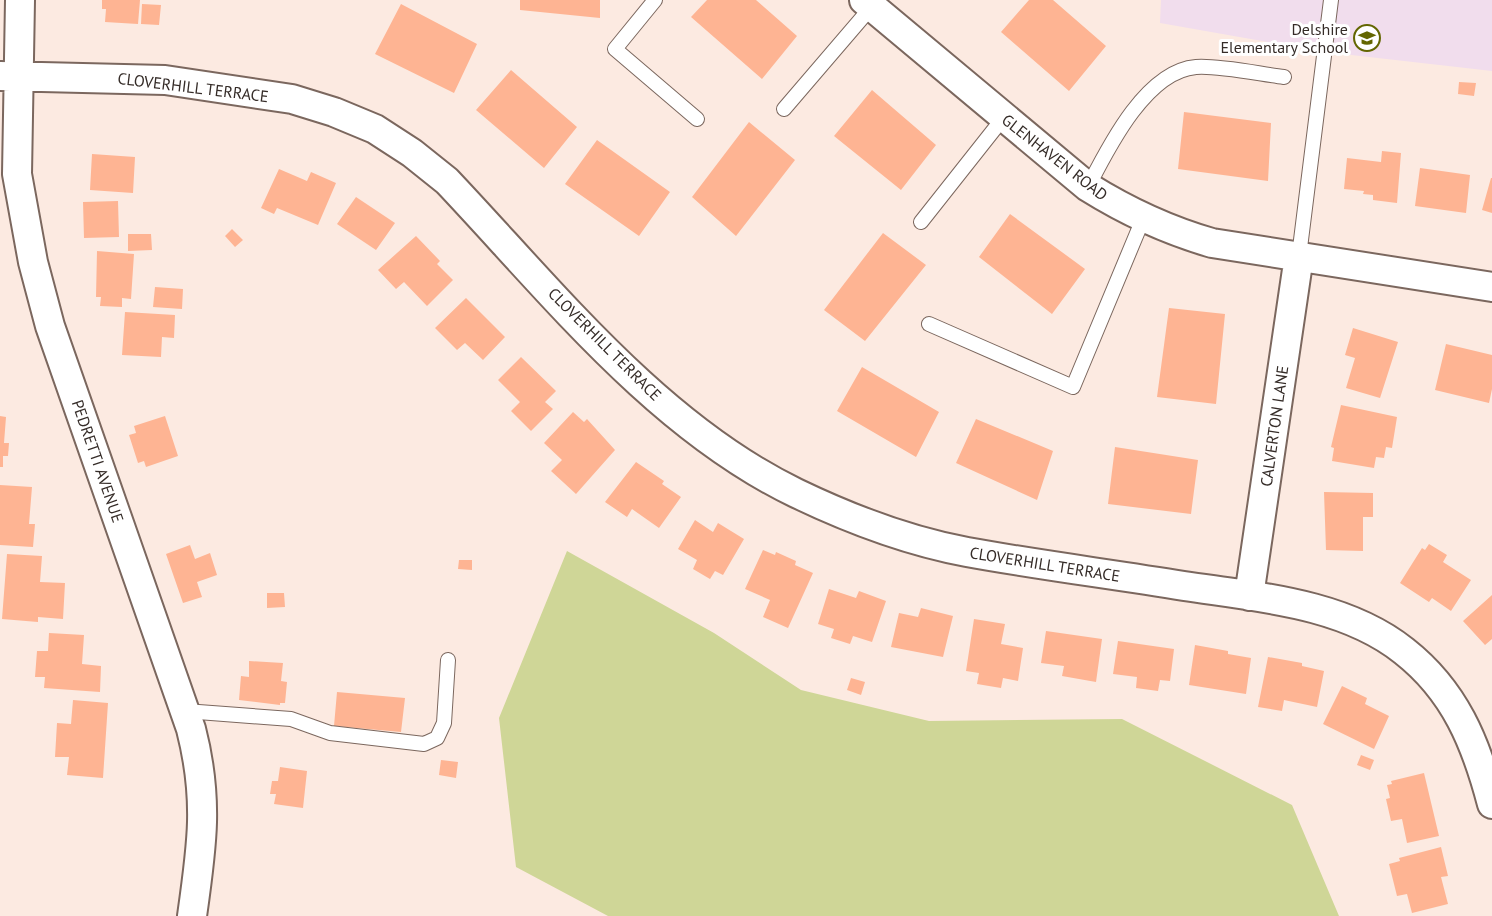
<svg xmlns="http://www.w3.org/2000/svg" width="1492" height="916" font-family="'PT Sans',sans-serif">
  <style>
    .education { fill: #f1dded }
    .green { fill: #cfd697 }
    .building { fill: #feb493 }
    .lines { fill: none; stroke-linecap: round; stroke-linejoin: round }
    .service-casing { stroke: #7b675e; stroke-width: 16 }
    .minor-casing { stroke: #7b675e; stroke-width: 32 }
    .service { stroke: #fff; stroke-width: 14 }
    .minor { stroke: #fff; stroke-width: 28 }
    .labels { text-anchor: middle; dominant-baseline: central; stroke-width: 6; stroke-linejoin: round; paint-order: stroke }
    .poi-label { font-size: 16px; fill: #352c28; stroke: #fff; text-anchor: end }
    .street-label { font-size: 16px; fill: #352c28; stroke: #fff }
  </style>
  <rect width="100%" height="100%" fill="#fceae1"/>
  <path class="education" d="M1161,0h331v71l-167,-19 -165,-29z"/>
  <path class="green" d="M567,551l147,82 87,57 128,31 193,-2 170,86 47,111h-731l-92,-49 -17,-149z"/>
  <path class="building" d="M102,0h38l-2,24 -33,-2 1,-13h-4z
    M520,0h80v18l-80,-8z
    M707,0h49l41,36 -35,43 -71,-62z
    M1029,0h24l53,46 -37,45 -68,-59z
    M142,4l19,1 -2,20 -18,-1z
    M401,4l76,40 -23,49 -79,-39z
    M511,70l66,57 -33,41 -68,-58z
    M1459,82l17,1 -2,13 -16,-2z
    M872,90l64,55 -35,45 -67,-54z
    M1184,112l87,11 -3,58 -90,-12z
    M749,122l46,38 -59,76 -44,-39z
    M597,140l73,52 -31,44 -74,-52z
    M1382,151l19,2 -4,50 -24,-3v-5l-10,-1 1,-3 -20,-2 3,-31 34,4z
    M92,154l43,3 -2,36 -43,-3z
    M1420,168l50,7 -4,38 -51,-7z
    M279,169l28,12 4,-9 25,11 -18,42 -41,-17 -3,6 -13,-6z
    M1491,178h1v35l-10,-3z
    M356,197l39,26 -19,27 -39,-26z
    M118,201l1,36 -35,1 -1,-36z
    M1010,214l75,55 -33,45 -73,-57z
    M232,229l11,11 -8,7 -10,-11z
    M883,233l43,32 -61,76 -41,-31z
    M128,234h23l1,16 -24,1z
    M416,236l24,25 -3,3 16,16 -26,26 -23,-24 -8,7 -18,-19z
    M97,251l37,3 -3,45 -9,-1v9l-22,-1 1,-9h-5z
    M155,287l28,2 -1,20 -29,-2z
    M466,298l39,39 -22,23 -18,-17 -8,7 -22,-22z
    M1169,308l56,6 -9,90 -59,-7z
    M125,312l50,3 -1,23 -12,-1 -1,20 -39,-2z
    M1353,328l45,14 -18,56 -34,-10 9,-30 -10,-3z
    M1446,344l46,11v34l-3,14 -54,-13z
    M521,357l35,34 -11,11 8,7 -22,22 -20,-20 9,-9 -22,-22z
    M862,367l77,45 -23,45 -79,-46z
    M1341,405l56,12 -5,31 -6,-1 -2,11 -8,-1 -2,11 -42,-7 2,-13 -3,-1z
    M573,412l11,10 3,-3 28,31 -39,44 -25,-23 11,-11 -18,-17z
    M0,416l6,1 -2,26h5l-1,13h-5v11h-3z
    M165,416l13,40 -32,11 -2,-6 -6,2 -9,-28 7,-2 -2,-7z
    M976,419l77,32 -16,49 -81,-37z
    M1115,447l83,13 -7,54 -83,-10z
    M636,462l28,19 -2,3 19,13 -22,31 -27,-19 -5,8 -22,-15z
    M0,485l32,2 -3,37h6l-2,23 -33,-2z
    M1324,492l49,1v24h-10v34l-37,-1z
    M695,520l18,12 5,-9 26,16 -21,36 -8,-4 -5,8 -17,-10 4,-9 -19,-11z
    M1429,544l18,11 -4,7 28,18 -20,31 -19,-13 -3,4 -29,-19 22,-35 3,2z
    M190,545l5,14 15,-6 7,22 -20,7 5,15 -19,6 -17,-49z
    M763,550l12,5 1,-3 20,9 -1,4 18,8 -25,55 -25,-11 7,-17 -25,-11z
    M7,554l35,2 -2,26 25,1 -2,36 -25,-2v5l-36,-3z
    M459,560h13v10l-14,-1z
    M829,589l27,9 3,-7 27,10 -14,41 -19,-6 -3,8 -19,-6 3,-9 -16,-5z
    M267,593h17l1,14 -18,1z
    M1492,595v44l-7,6 -22,-24z
    M921,608l32,8 -10,41 -52,-10 8,-34 19,4z
    M974,619l31,5 -4,20 22,4 -5,33 -15,-3 -2,10 -24,-4 2,-11 -13,-2z
    M1046,631l56,8 -6,43 -34,-6 2,-10 -23,-3z
    M49,633l35,2 -2,29 19,2 -1,26 -56,-4 1,-11h-10l2,-26h11z
    M1118,641l56,8 -4,32 -10,-1 -2,11 -22,-3 1,-11 -24,-3z
    M1195,645l33,6v3l23,4 -5,36 -57,-9z
    M1268,657l34,6v3l22,5 -7,36 -33,-7 -2,11 -24,-4z
    M249,661l34,2 -2,18 6,1 -2,21h-5v2l-41,-5 2,-24 8,1z
    M851,678l14,4 -4,13 -14,-5z
    M1342,686l25,12 -2,6 24,12 -15,33 -51,-25z
    M337,692l68,6 -4,34 -67,-6z
    M73,700l35,3 -5,75 -36,-3 2,-18h-14l2,-34 14,1z
    M1361,755l13,5 -4,10 -13,-5z
    M441,760l17,2 -2,16 -17,-3z
    M280,767l27,4 -4,37 -29,-4 2,-10h-6l2,-13h6z
    M1424,773l15,63 -32,7 -5,-24 -11,2 -5,-22 4,-1 -3,-13 5,-1 -1,-3z
    M1441,847l7,29 -7,1 7,27 -36,9 -5,-19 -10,2 -8,-32 11,-3 -1,-3z"/>
  <g class="lines">
    <defs>
      <path id="service" d="M655,0l-40,49 82,70
        M784,109l90,-105
        M1088,187c20,-39 58,-116 108,-120 21,-2 64,7 88,10
        M921,222l83,-105
        M1299,256l32,-256
        M929,324l144,63 70,-168
        M185,711l106,8 39,14 94,11 13,-6 7,-15 4,-63"/>
      <path id="minor" d="M20,0l-3,174 16,88 17,64 141,403c18,70 11,117 1,187
        M864,0l224,187c40,25 79,43 124,56l280,44
        M0,76l165,4 127,19 42,13 41,17 37,24 35,28c105,111 210,245 349,312 54,26 112,48 171,59 71,13 144,22 217,34 73,11 160,17 220,65 51,40 72,92 88,153
        M1249,596l50,-340"/>
    </defs>
    <use href="#service" class="service-casing"/>
    <use href="#minor" class="minor-casing"/>
    <use href="#service" class="service"/>
    <use href="#minor" class="minor"/>
  </g>
  <defs>
    <symbol id="school-ring" viewBox="-11 -11 22 22"><circle r="9.5" fill="#fff" stroke="#636601" stroke-width="1.5"/><path d="M0-5L7-2L0 1L-7-2ZM-4 1L0 2.5L4 1V4Q0 6-4 4Z" fill="#636601"/></symbol>
  </defs>
  <g fill-rule="evenodd">
    <use href="#school-ring" x="1352" y="23" width="30" height="30"/>
  </g>
  <g class="labels">
    <g class="poi-label">
      <text x="1348" y="29">Delshire<tspan x="1348" dy="18">Elementary School</tspan></text>
    </g>
    <g class="street-label">
      <text transform="translate(193 87) rotate(7)">CLOVERHILL TERRACE</text>
      <text transform="translate(1055 157) rotate(38)">GLENHAVEN ROAD</text>
      <text transform="translate(605 344) rotate(45)">CLOVERHILL TERRACE</text>
      <text transform="translate(1274 426) rotate(-82)">CALVERTON LANE</text>
      <text transform="translate(98 461) rotate(71)">PEDRETTI AVENUE</text>
      <text transform="translate(1045 564) rotate(9)">CLOVERHILL TERRACE</text>
    </g>
  </g>
</svg>
